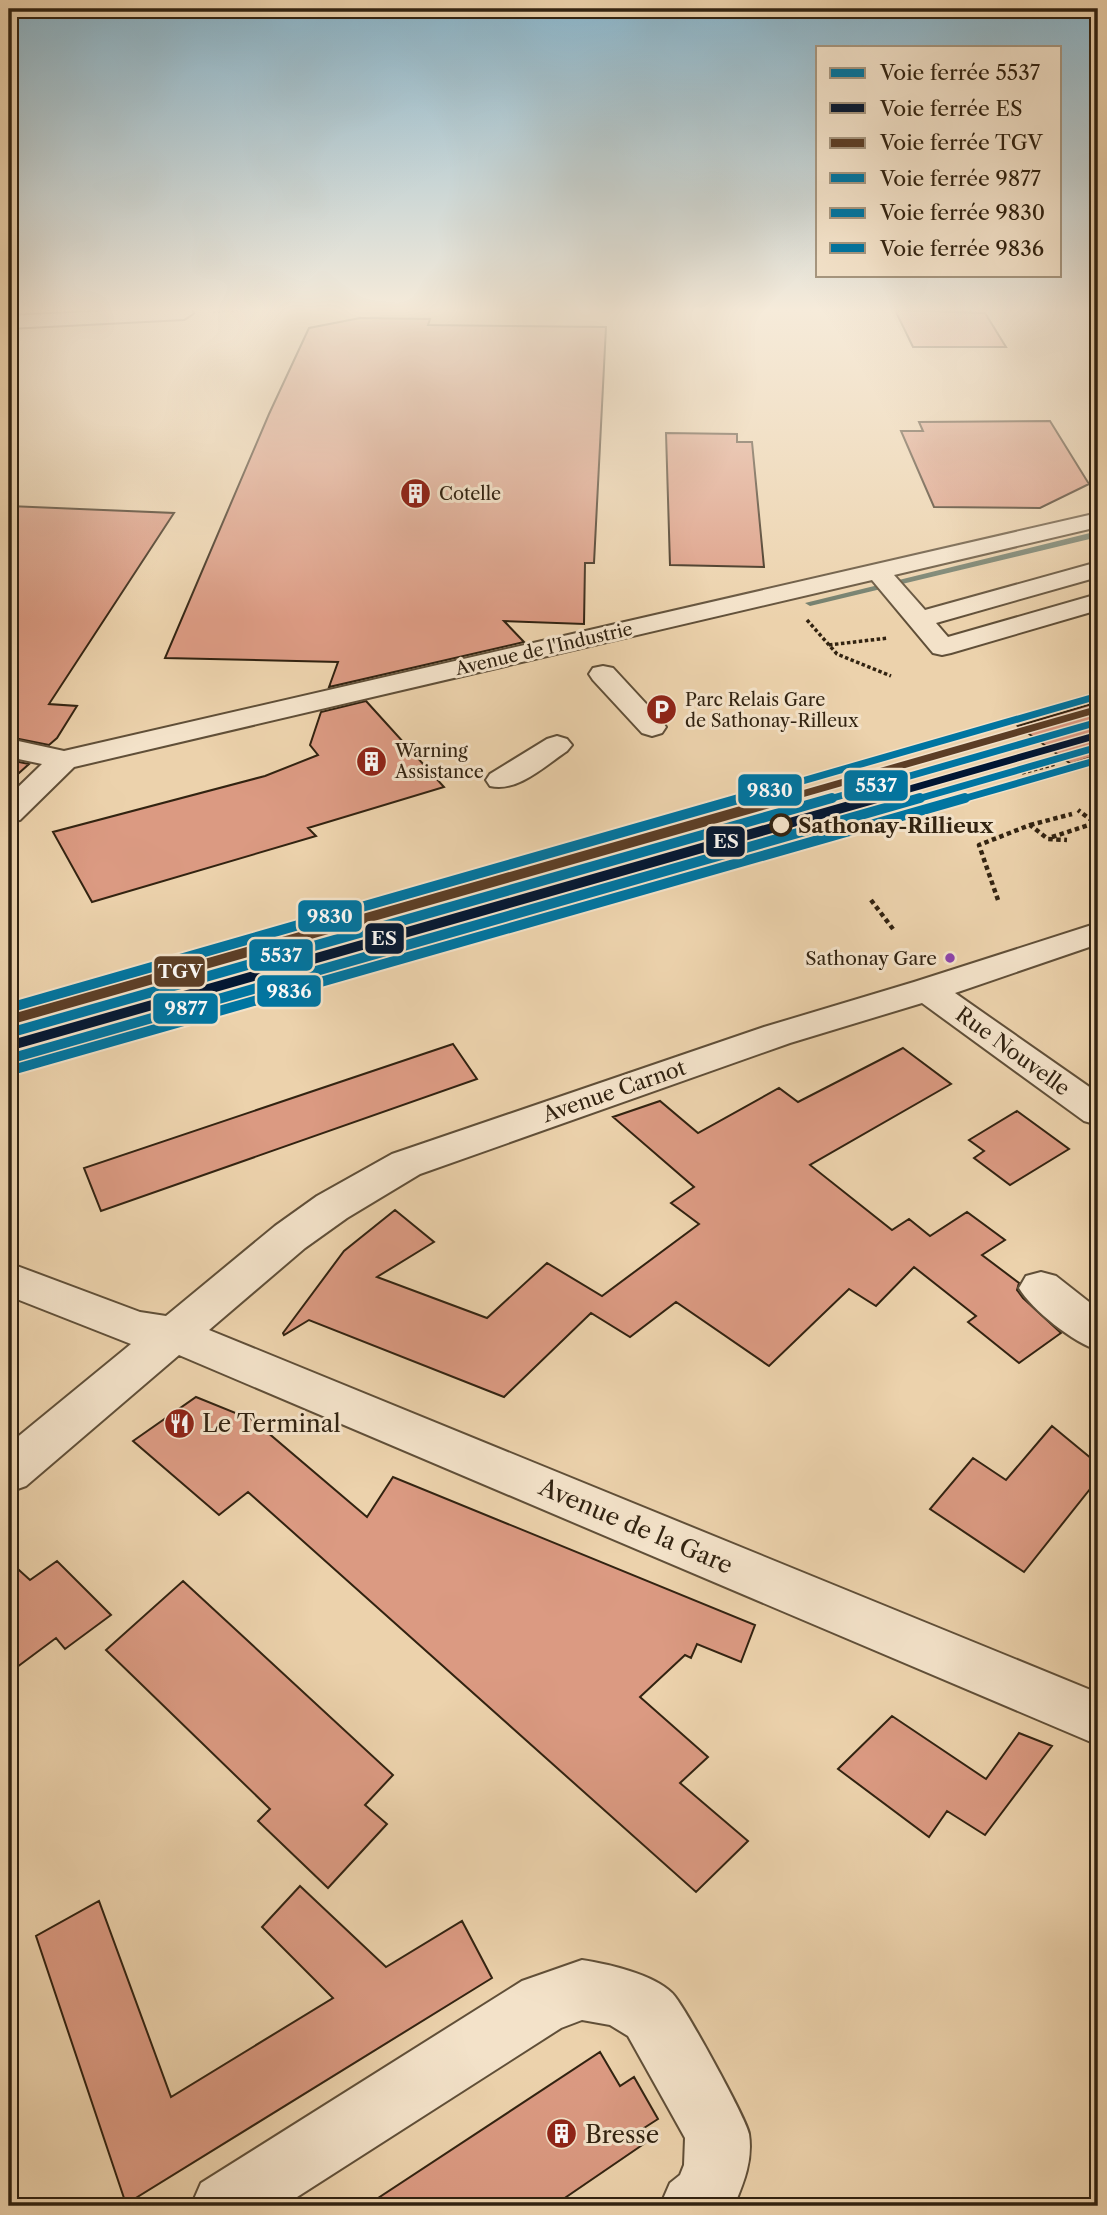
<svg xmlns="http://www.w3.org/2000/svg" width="1107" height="2215" font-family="'Libre Caslon Text',serif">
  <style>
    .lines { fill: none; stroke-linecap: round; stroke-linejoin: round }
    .stream { fill: #707c6a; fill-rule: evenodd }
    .building { fill: #db9a82; stroke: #322311; stroke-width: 2 }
    .minor-casing { stroke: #604f38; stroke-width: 4 }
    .path-far3 { stroke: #322311; stroke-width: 2.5; stroke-dasharray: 2.5 2; stroke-linecap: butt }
    .path-far2 { stroke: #322311; stroke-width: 3.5; stroke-dasharray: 3.5 2.5; stroke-linecap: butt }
    .path-far1 { stroke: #322311; stroke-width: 4.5; stroke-dasharray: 4.5 3.5; stroke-linecap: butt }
    .path { stroke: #322311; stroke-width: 5; stroke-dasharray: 6 4.5; stroke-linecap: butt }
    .minor { fill: #f3e2c9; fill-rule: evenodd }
    .rail-1-far1-casing { stroke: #f3e2c9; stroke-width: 10 }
    .rail-1-casing { stroke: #f3e2c9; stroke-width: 14 }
    .rail-2-far1-casing { stroke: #f3e2c9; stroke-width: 10 }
    .rail-2-casing { stroke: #f3e2c9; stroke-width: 14 }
    .rail-3-far1-casing { stroke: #f3e2c9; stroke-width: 10 }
    .rail-3-casing { stroke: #f3e2c9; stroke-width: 14 }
    .rail-4-far1-casing { stroke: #f3e2c9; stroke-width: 10 }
    .rail-4-casing { stroke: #f3e2c9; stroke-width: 14 }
    .rail-5-far1-casing { stroke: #f3e2c9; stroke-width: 10 }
    .rail-5-casing { stroke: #f3e2c9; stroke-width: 14 }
    .rail-6-far1-casing { stroke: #f3e2c9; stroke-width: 10 }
    .rail-6-casing { stroke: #f3e2c9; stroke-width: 14 }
    .rail-1-far1 { stroke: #0075a1; stroke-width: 7 }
    .rail-1 { stroke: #0075a1; stroke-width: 10 }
    .rail-2-far1 { stroke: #011633; stroke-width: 7 }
    .rail-2 { stroke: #011633; stroke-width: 10 }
    .rail-3-far1 { stroke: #5c3e26; stroke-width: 7 }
    .rail-3 { stroke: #5c3e26; stroke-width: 10 }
    .rail-4-far1 { stroke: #0075a1; stroke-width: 7 }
    .rail-4 { stroke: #0075a1; stroke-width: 10 }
    .rail-5-far1 { stroke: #0075a1; stroke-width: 7 }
    .rail-5 { stroke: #0075a1; stroke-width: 10 }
    .rail-6-far1 { stroke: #0075a1; stroke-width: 7 }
    .rail-6 { stroke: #0075a1; stroke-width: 10 }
    .stop-dot { fill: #f3e2c9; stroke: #322311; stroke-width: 3.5 }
    .bus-dot { fill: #8e44ad; stroke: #f3e2c9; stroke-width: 2.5 }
    .labels { text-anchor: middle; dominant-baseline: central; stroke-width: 6; stroke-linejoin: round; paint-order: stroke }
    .far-poi-label { font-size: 18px; fill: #322311; stroke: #f3e2c9; text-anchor: start }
    .far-street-label { font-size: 18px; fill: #322311; stroke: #f3e2c9 }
    .bus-label { font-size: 19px; fill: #322311; stroke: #f3e2c9; text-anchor: end }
    .stop-label { font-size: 21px; font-weight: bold; fill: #322311; stroke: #f3e2c9; text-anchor: start }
    .street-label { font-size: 21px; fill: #322311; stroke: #f3e2c9 }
    .near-poi-label { font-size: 24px; fill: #322311; stroke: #f3e2c9; text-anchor: start }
    .near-street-label { font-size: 24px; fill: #322311; stroke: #f3e2c9 }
    .line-badge { stroke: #f3e2c9; stroke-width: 2.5 }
    .badge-label { font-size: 19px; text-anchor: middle; font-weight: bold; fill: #fff }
  </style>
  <rect width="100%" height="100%" fill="#ecd2ac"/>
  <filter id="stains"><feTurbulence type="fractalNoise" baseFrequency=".00286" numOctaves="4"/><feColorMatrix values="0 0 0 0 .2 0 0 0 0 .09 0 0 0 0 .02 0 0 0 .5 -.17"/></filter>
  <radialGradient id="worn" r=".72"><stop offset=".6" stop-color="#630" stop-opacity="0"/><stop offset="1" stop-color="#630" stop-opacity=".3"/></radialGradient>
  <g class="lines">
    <path class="stream" d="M1098,531v6l-288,69 -5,-3z"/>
  </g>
  <path class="building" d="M895,310l90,3 21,34h-93z
    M360,318l70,1 -2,6 178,2 -12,236h-9l-1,61 -80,-3 20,21 -195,45 9,-25 -173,-4 104,-244 40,-86z
    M1050,421l39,63 -49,24 -106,-1 -33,-76h22l-4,-9z
    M666,433l71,1v8h15l12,125 -94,-2z
    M9,506l165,7 -125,191 28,2 -20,32 -8,7 -40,-8z
    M366,701l78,86 -136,41 8,8 -224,66 -39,-70 212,-56 53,-21 -8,-10 11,-33z
    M1098,702v53l-27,9 -53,-38z
    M9,760l20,4 -20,18z
    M453,1044l24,35 -376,132 -17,-43z
    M903,1048l48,36 -141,81 82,65 17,-11 21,17 37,-24 38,28 -23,15 37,28 -2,7 6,8 38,35 -42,30 -51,-41 8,-6 -62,-49 -38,39 -27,-17 -80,77 -93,-64 -46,35 -39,-24 -87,84 -195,-77 -25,15 -1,-2 61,-82 51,-41 39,32 -57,35 110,41 60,-55 55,33 97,-72 -28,-21 23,-16 -81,-70 47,-16 38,32 81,-45 19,14z
    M1017,1111l52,38 -59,36 -36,-27 10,-7 -15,-11z
    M196,1397l57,23 114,97 26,-40 362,148 -14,37 -44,-18 -6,14 -6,-3 -45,42 68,60 -28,26 68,58 -52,51 -448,-400 -29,23 -86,-74z
    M1052,1426l46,38v15l-74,93 -94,-63 43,-51 33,22z
    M9,1561l21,19 27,-19 54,54 -46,34 -9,-11 -47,35z
    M183,1581l210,194 -28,30 22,19 -59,64 -70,-67 12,-12 -164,-159z
    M892,1716l94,63 33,-46 33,13 -67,89 -38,-24 -18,26 -91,-68z
    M300,1886l86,81 76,-46 30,57 -366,226 -90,-268 63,-35 72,196 162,-99 -71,-71z
    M600,2052l20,34 14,-9 24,42 -14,9 7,11 -98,67h-187z"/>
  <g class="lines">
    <defs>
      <path id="minor" d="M133,310h58l2,3 -9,6 -175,9v-12z
        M1098,513v14l-204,48 31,35 173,-48v15l-162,46 12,14 150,-43v16l-147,43 -9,2 -9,-2 -61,-73 -798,187 -54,53 -11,2v-26l33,-32 -33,-7v-18l55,12z
        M603,666l10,2 49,53 4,6 -4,6 -10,3 -10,-3 -49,-53 -4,-6 4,-6z
        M557,736l10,3 5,6 -5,6c-21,14 -50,42 -77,35l-4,-6 4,-6 57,-35z
        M1098,923v21l-143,49 143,100v32l-14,-4 -162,-118 -132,40 -370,131 -73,44 -42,30 -96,82 889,363v52l-919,-390 -153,131 -17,6v-48l122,-100 -122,-48v-33l131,49 26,4 109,-90 42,-30 75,-42 372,-127 150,-45z
        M1041,1272l15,4 42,33v41c-24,-7 -66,-40 -79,-62l7,-12z
        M582,1960c26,4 71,14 90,33 11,10 75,127 77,141 4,26 -5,48 -15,72h-74l10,-23 10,-8 4,-10 1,-27 -57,-102 -18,-11 -28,-5 -21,8 -278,178h-92l10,-23 321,-202z"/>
    </defs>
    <use href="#minor" class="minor-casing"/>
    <path class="path-far3" d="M213,312l26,-2"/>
    <path class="path-far2" d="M807,620l30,34 54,22
      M829,645l59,-7
      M980,740l37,-10
      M1022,773l34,-9"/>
    <path class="path-far1" d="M1030,825l42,-11
      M1052,837l43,-14 -17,-13
      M871,900l22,29
      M998,900l-19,-55 51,-20 18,14 19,1"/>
    <path class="path" d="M9,1218l7,23"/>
    <use href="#minor" class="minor"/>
    <defs>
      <path id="rail-1-far1" d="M826,800l272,-78"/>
      <path id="rail-1" d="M9,1033l823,-235"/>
      <path id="rail-2-far1" d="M871,800l227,-65"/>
      <path id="rail-2" d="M12,1045l865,-247"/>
      <path id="rail-3-far1" d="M781,800l314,-90"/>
      <path id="rail-3" d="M9,1020l778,-222"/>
      <path id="rail-4-far1" d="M914,800l184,-53"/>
      <path id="rail-4" d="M16,1057l904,-259"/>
      <path id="rail-5-far1" d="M736,800l355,-102"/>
      <path id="rail-5" d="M9,1008l733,-210"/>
      <path id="rail-6-far1" d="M959,800l139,-40"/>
      <path id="rail-6" d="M19,1068l946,-270"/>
    </defs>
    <use href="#rail-1-far1" class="rail-1-far1-casing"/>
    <use href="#rail-1" class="rail-1-casing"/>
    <use href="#rail-2-far1" class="rail-2-far1-casing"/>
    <use href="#rail-2" class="rail-2-casing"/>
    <use href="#rail-3-far1" class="rail-3-far1-casing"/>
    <use href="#rail-3" class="rail-3-casing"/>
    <use href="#rail-4-far1" class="rail-4-far1-casing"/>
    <use href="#rail-4" class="rail-4-casing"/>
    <use href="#rail-5-far1" class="rail-5-far1-casing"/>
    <use href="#rail-5" class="rail-5-casing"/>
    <use href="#rail-6-far1" class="rail-6-far1-casing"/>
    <use href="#rail-6" class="rail-6-casing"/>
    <use href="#rail-1-far1" class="rail-1-far1"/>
    <use href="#rail-1" class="rail-1"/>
    <use href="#rail-2-far1" class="rail-2-far1"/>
    <use href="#rail-2" class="rail-2"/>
    <use href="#rail-3-far1" class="rail-3-far1"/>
    <use href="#rail-3" class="rail-3"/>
    <use href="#rail-4-far1" class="rail-4-far1"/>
    <use href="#rail-4" class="rail-4"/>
    <use href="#rail-5-far1" class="rail-5-far1"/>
    <use href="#rail-5" class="rail-5"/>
    <use href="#rail-6-far1" class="rail-6-far1"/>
    <use href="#rail-6" class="rail-6"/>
  </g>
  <linearGradient id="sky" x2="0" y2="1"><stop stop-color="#89b6cd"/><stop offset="0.5" stop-color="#f6ebda"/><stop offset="1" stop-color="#f6ebda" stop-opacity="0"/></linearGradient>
  <rect width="1107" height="620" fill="url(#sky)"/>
  <defs>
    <symbol id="building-disc" viewBox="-11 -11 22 22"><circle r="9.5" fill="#8f2418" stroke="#f3e2c9"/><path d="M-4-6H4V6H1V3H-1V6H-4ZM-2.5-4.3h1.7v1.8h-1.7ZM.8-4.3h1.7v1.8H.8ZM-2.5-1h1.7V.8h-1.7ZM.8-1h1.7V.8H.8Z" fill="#fff"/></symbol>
    <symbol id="parking-disc" viewBox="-11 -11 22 22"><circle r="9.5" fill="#8f2418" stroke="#f3e2c9"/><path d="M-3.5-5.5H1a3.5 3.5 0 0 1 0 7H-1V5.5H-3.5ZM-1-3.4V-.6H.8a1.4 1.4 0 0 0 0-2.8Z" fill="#fff"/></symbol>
    <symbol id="restaurant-disc" viewBox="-11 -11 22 22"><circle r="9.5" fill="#8f2418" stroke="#f3e2c9"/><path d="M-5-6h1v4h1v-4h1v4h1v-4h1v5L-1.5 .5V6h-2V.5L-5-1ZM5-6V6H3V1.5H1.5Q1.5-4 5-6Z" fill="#fff"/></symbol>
  </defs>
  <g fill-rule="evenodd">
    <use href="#building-disc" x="398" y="476" width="35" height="35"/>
    <use href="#parking-disc" x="644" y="692" width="35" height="35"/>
    <use href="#building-disc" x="354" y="744" width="35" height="35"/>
    <use href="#restaurant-disc" x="162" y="1406" width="35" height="35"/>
    <use href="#building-disc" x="544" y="2116" width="35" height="35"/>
  </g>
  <circle class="stop-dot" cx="781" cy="825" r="10"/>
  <circle class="bus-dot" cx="950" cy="958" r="6"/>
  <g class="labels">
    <g class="far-poi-label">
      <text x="439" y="494">Cotelle</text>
      <text x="685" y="700">Parc Relais Gare<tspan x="685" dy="21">de Sathonay-Rilleux</tspan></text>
      <text x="395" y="751">Warning<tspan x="395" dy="21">Assistance</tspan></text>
    </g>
    <g class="far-street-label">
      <text transform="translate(544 649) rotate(-13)">Avenue de l'Industrie</text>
    </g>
    <g class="bus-label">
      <text x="937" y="958">Sathonay Gare</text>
    </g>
    <g class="stop-label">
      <text x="798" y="825">Sathonay-Rillieux</text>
    </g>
    <g class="street-label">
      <text transform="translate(1013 1051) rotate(36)">Rue Nouvelle</text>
      <text transform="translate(614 1091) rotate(-19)">Avenue Carnot</text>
    </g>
    <g class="near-poi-label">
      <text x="202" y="1423">Le Terminal</text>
      <text x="585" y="2134">Bresse</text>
    </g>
    <g class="near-street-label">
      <text transform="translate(636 1526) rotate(23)">Avenue de la Gare</text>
    </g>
  </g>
  <g class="line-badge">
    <rect x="843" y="769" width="66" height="33" rx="7" fill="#0075a1"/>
    <rect x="737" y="773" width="66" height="34" rx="7" fill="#0075a1"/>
    <rect x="705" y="825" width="41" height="33" rx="7" fill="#011633"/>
    <rect x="297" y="899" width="66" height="34" rx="7" fill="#0075a1"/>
    <rect x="364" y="922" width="41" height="33" rx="7" fill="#011633"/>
    <rect x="248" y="938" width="66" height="34" rx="7" fill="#0075a1"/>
    <rect x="153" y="955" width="53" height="33" rx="7" fill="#5c3e26"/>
    <rect x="256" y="974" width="66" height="34" rx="7" fill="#0075a1"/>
    <rect x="152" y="992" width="67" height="33" rx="7" fill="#0075a1"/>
  </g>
  <g class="badge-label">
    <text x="876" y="792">5537</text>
    <text x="770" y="797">9830</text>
    <text x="726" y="848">ES</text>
    <text x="330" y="923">9830</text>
    <text x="384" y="945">ES</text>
    <text x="281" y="962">5537</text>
    <text x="180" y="978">TGV</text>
    <text x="289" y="998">9836</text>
    <text x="186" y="1015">9877</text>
  </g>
  <rect width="1107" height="2215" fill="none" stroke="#ecd2ac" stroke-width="35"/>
  <rect x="10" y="10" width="1086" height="2194" fill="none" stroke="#322311" stroke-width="3.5"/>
  <rect x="18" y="18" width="1072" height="2180" fill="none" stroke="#322311" stroke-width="2"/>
  <rect x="816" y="46" width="245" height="231" fill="#f3e2c9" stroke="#a6967f" stroke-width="2"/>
  <rect x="830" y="68" width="35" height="10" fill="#0075a1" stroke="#a6967f" stroke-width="2"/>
  <text x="880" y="80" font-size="21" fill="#322311">Voie ferrée 5537</text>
  <rect x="830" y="103" width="35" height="10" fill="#011633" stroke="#a6967f" stroke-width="2"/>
  <text x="880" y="116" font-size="21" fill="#322311">Voie ferrée ES</text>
  <rect x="830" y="138" width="35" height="10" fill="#5c3e26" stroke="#a6967f" stroke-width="2"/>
  <text x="880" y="150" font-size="21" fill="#322311">Voie ferrée TGV</text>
  <rect x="830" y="173" width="35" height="10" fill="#0075a1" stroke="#a6967f" stroke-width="2"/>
  <text x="880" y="186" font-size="21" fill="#322311">Voie ferrée 9877</text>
  <rect x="830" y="208" width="35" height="10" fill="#0075a1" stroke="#a6967f" stroke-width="2"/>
  <text x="880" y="220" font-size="21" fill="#322311">Voie ferrée 9830</text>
  <rect x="830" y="243" width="35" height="10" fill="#0075a1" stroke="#a6967f" stroke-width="2"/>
  <text x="880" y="256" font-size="21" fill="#322311">Voie ferrée 9836</text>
  <rect width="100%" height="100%" filter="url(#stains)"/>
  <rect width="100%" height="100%" fill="url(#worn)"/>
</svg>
